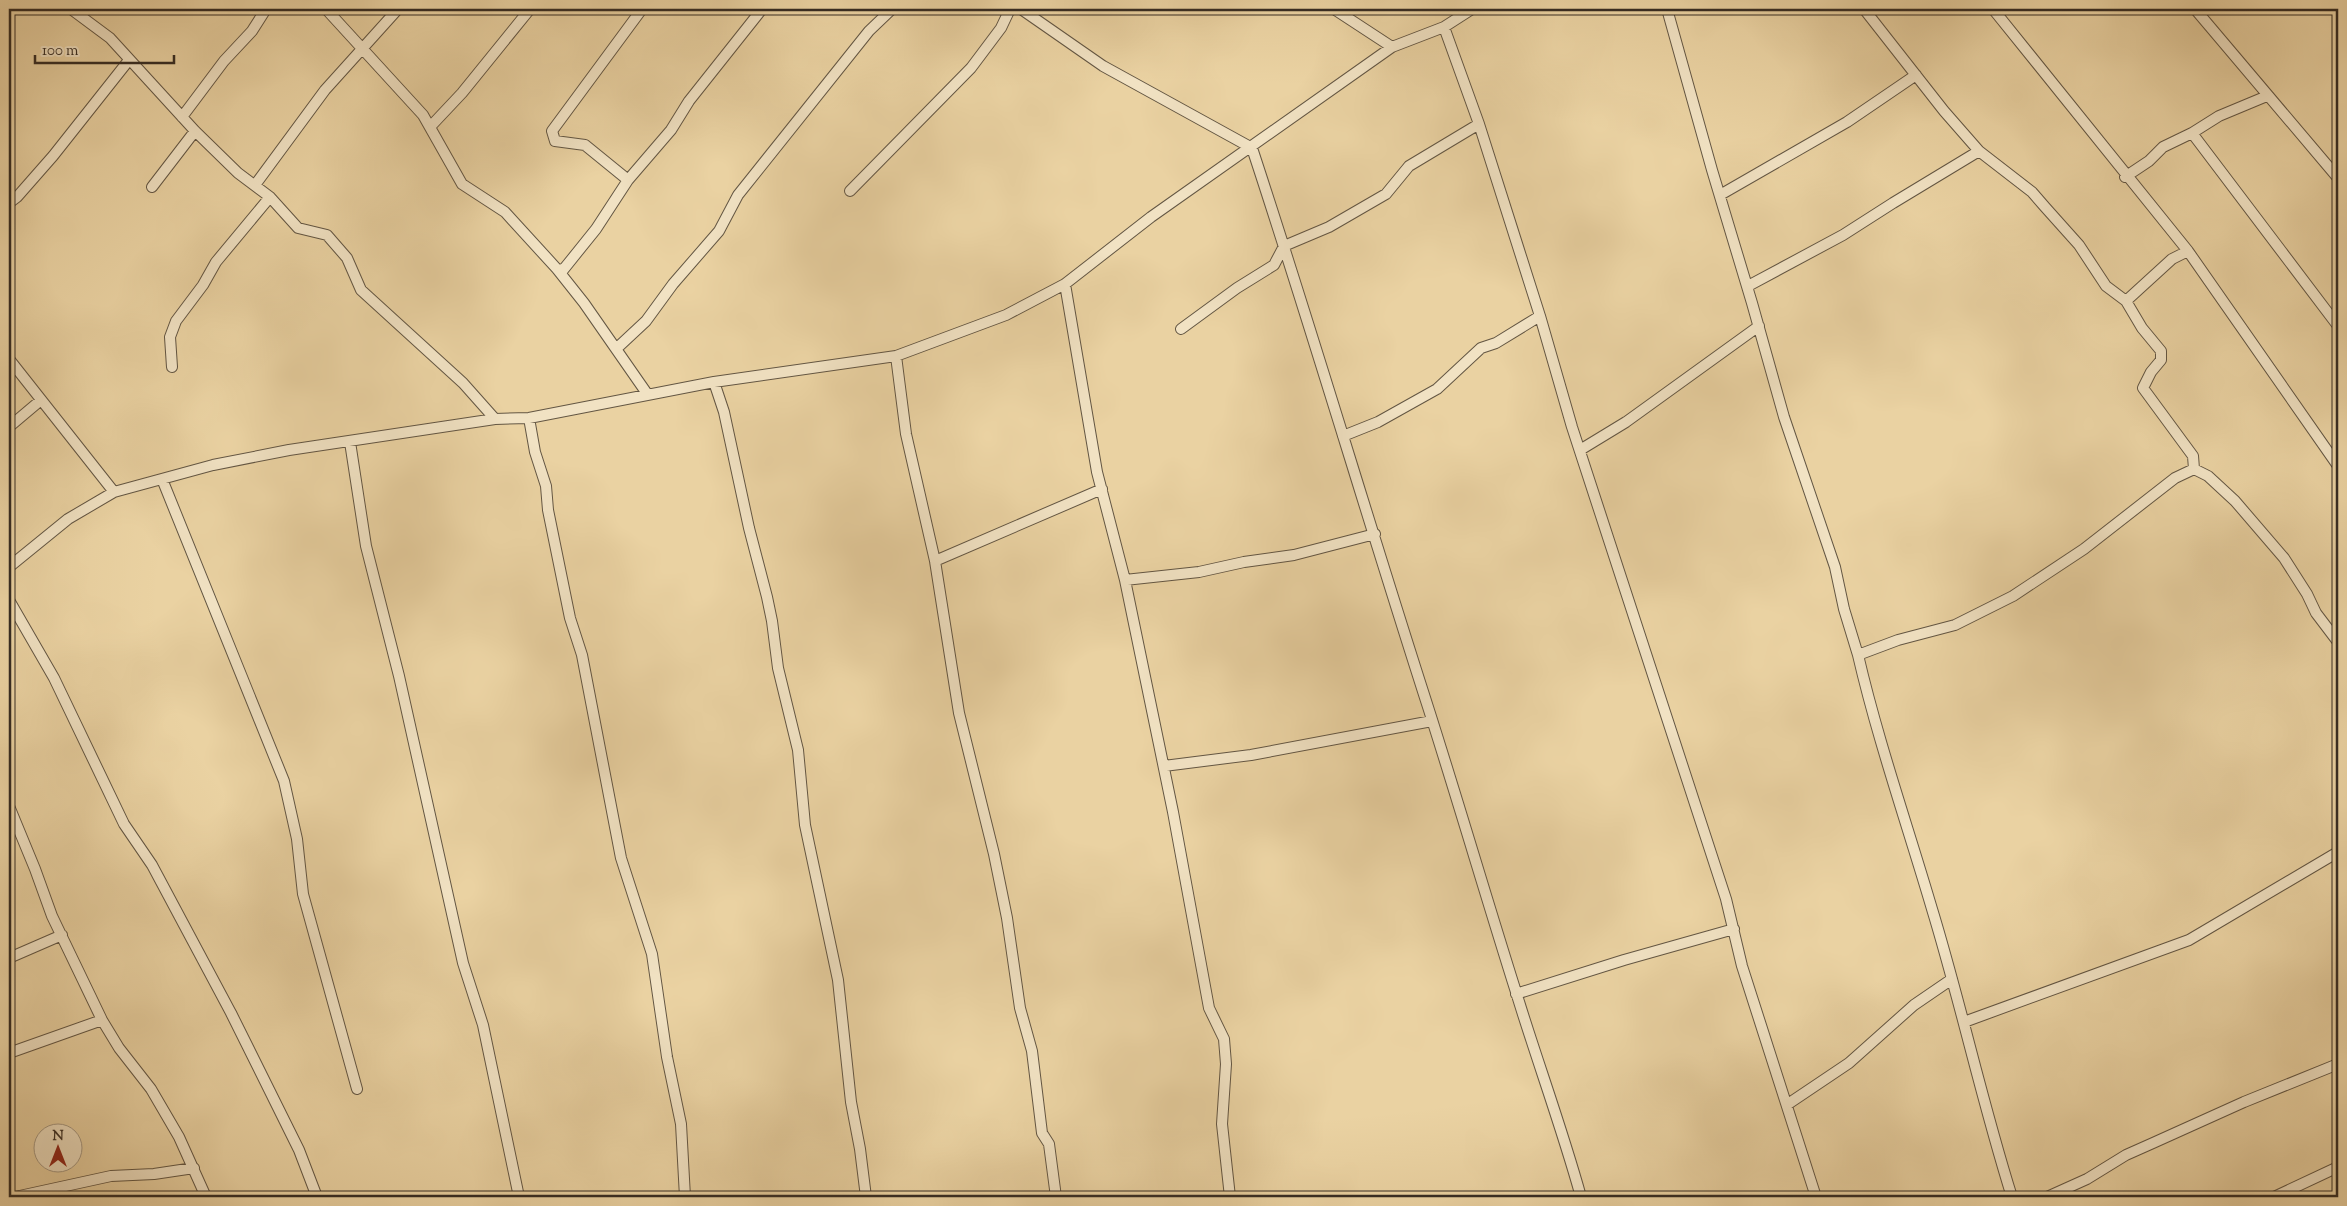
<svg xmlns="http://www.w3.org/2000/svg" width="2347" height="1206" font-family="'Sorts Mill Goudy',serif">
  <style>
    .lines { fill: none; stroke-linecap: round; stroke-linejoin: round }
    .minor-casing { stroke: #635643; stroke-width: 12 }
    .minor { stroke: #f1e2c3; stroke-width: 10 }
  </style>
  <rect width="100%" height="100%" fill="#ead2a2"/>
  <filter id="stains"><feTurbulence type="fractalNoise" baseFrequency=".004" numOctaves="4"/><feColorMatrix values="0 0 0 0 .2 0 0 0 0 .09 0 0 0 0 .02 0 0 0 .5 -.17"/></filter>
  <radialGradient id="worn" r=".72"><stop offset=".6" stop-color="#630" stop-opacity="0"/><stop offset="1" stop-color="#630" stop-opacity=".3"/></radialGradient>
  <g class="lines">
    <defs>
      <path id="minor" d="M71,9l39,29 85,93 43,42 32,24 28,31 29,7 20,23 14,32 102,93 32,36
        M326,9l97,106 39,69 43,28 52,57 27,34 64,92
        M1021,9l82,57 149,82c61,185 116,373 176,559 30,94 58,190 88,285 21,69 46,136 65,205
        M1334,9l58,38
        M1667,9l45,161 40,133 32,114 51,150 9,42 14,46
        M1993,9l195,242 150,215
        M2195,9l143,169
        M1444,27l35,97 61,192 32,111 154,472 16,67 74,231
        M2267,96l-48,20 -27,17 146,193
        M182,117l42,-56 28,-30 14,-22
        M430,127l32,-34 68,-84
        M1979,151l53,41 13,15 34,38 27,41 20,15 16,27 19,23v9l-10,12 -8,16 50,68 1,13
        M2125,177l24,-16 14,-14 29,-14
        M628,180l43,-50 18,-29 73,-92
        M255,185l70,-95 73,-81
        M152,187l43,-56
        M850,191l121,-123 30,-40 9,-19
        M1720,195l127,-73 69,-47
        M9,203l8,-6 36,-41 76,-96
        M557,269l6,1 33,-41 32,-49 -43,-35 -30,-4 -3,-10 90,-122
        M1065,284l32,188 28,108 48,232 36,196 15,31 2,25 -4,60 8,73
        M1748,286l95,-51 50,-32 86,-52 -35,-40 -80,-102
        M2126,301l46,-42 16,-8
        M1181,329l56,-41 37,-23 10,-19 45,-19 57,-33 23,-28 70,-42
        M616,349l30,-28 27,-37 46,-53 19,-36 131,-164 23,-22
        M896,356l10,78 29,127 24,152 35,141 13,64 13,90 12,43 10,82 7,11 7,53
        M9,359l105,133
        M172,367l-2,-30 6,-16 27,-36 13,-23 54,-65
        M714,382l10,30 25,116 18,69 5,24 6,47 20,82 7,75 33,155 13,122 9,47 6,48
        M529,418l6,34 11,34 2,24 22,108 12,37 39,203 31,96 15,103 14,67 4,73
        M9,427l32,-27
        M1343,436l35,-14 59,-33 44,-41 15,-5 44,-27
        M350,442l16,104 33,130 64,287 20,62 36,172
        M1580,450l46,-28 133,-96
        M162,479l122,302 13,58 6,55 54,195
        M935,561l167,-72
        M9,567l59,-48 46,-27 99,-27 76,-15 206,-31 34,-1 185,-36 182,-26 110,-41 59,-31 86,-67 241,-170 52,-20 28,-18
        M1125,580l74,-8 45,-10 50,-7 81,-21
        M9,600l45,78 70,146 28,41 79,148 68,137 18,47
        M1164,766l87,-11 181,-34
        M9,806l26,63 17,47 50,104 17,28 32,41 28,48 27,60
        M9,958l53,-23
        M1516,994l108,-34 110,-31
        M1964,1022l225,-82 149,-88
        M9,1053l93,-33
        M1788,1104l61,-41 65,-58 38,-26
        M15,1197l96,-21 43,-2 40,-6
        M2012,1197c-30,-95 -51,-193 -80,-288 -25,-85 -54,-168 -74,-254l40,-15 57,-15 58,-29 71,-47 91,-71 19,-9 14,7 27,25 49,57 23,36 9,19 22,29
        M2047,1197l40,-18 39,-24 27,-12 91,-41 94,-38
        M2274,1197l64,-30"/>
    </defs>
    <use href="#minor" class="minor-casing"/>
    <use href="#minor" class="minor"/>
  </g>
  <rect width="2347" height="1206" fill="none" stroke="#ead2a2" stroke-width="30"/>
  <rect x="10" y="10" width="2327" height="1186" fill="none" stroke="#362c23" stroke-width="2.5"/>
  <rect x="15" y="15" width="2317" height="1176" fill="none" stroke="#362c23"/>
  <g transform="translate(58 1148)"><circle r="24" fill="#f1e2c3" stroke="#a69983"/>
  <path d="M0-4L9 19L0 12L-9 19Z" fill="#8f2418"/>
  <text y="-8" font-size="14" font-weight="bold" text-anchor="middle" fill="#362c23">N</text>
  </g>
  <path d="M35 55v8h139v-8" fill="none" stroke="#362c23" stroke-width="2.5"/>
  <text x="42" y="55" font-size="15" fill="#362c23" stroke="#f1e2c3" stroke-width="4" paint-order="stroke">100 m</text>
  <rect width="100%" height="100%" filter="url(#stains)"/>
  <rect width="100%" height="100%" fill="url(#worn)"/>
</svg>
